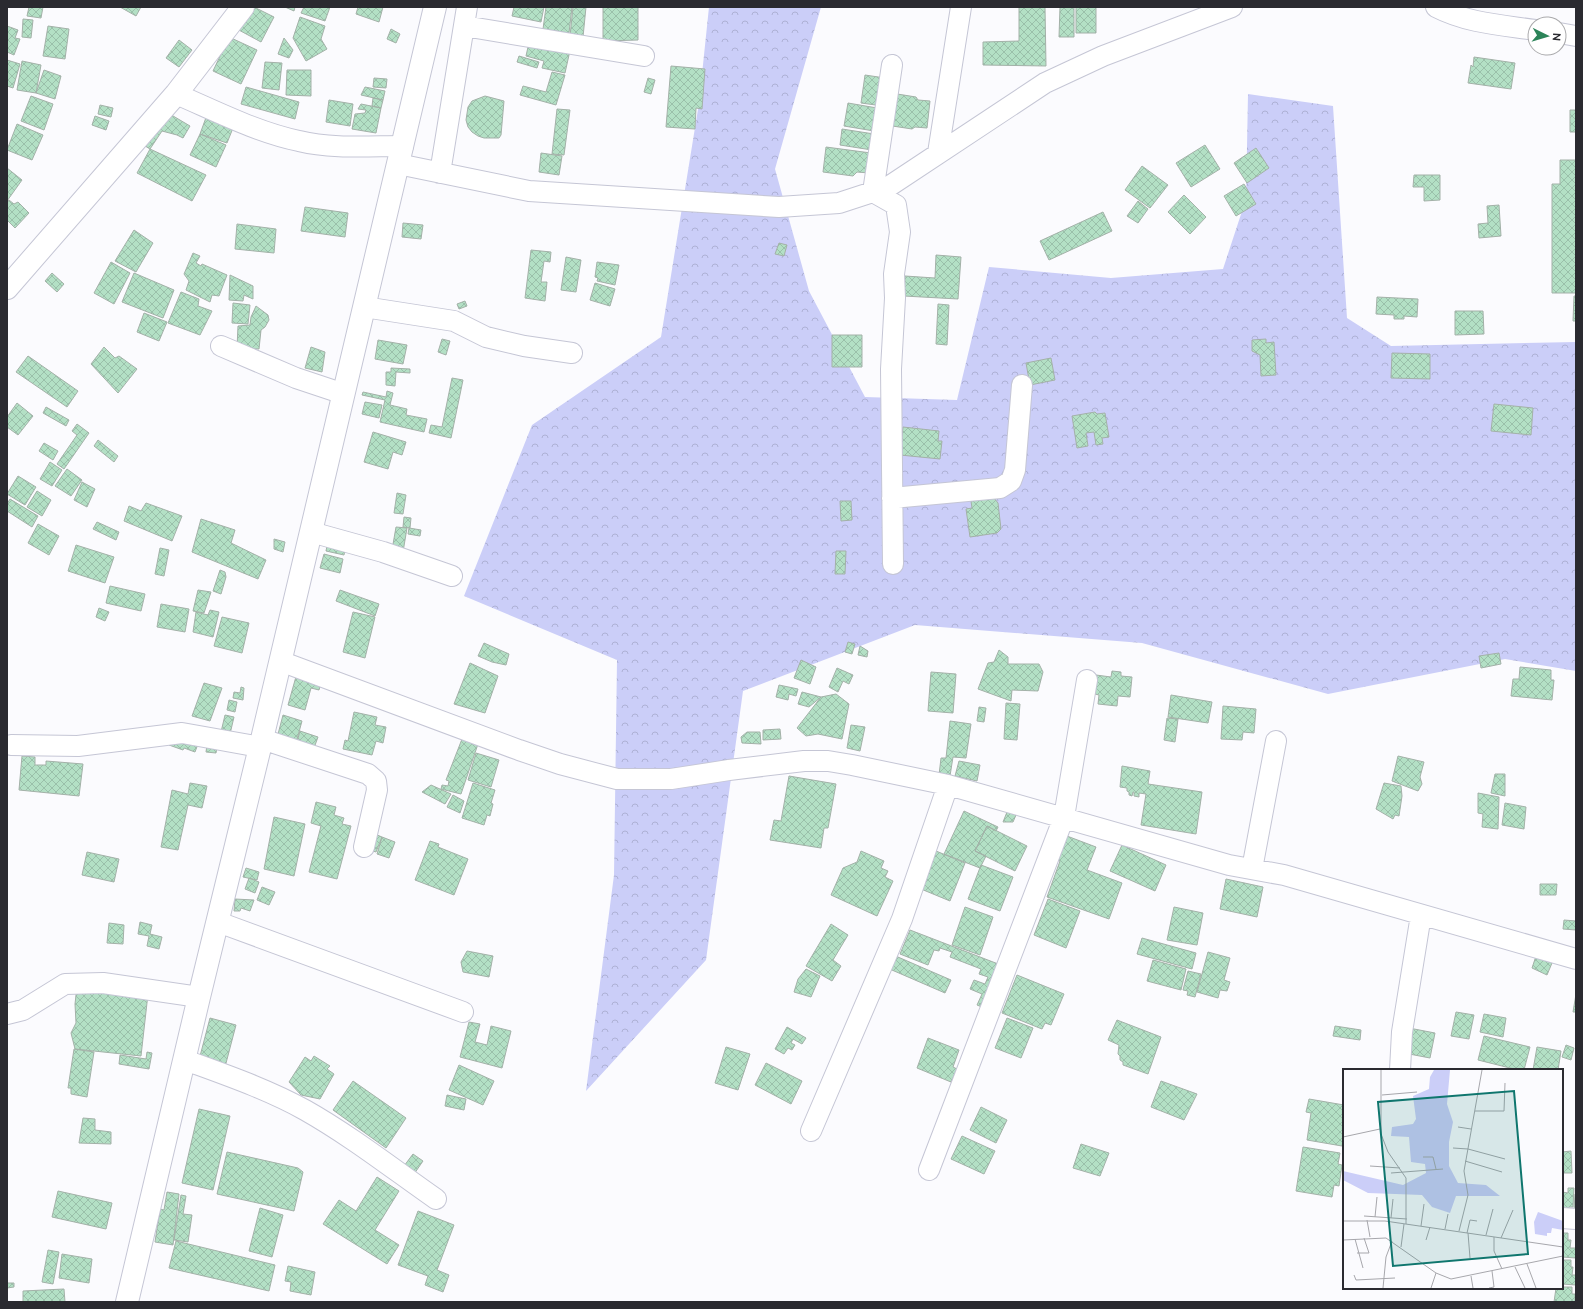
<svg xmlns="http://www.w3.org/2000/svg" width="1583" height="1309" font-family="Ubuntu,sans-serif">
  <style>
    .forest { fill: url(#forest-crowns) }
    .building { fill: url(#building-cross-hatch); stroke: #a3b1a8 }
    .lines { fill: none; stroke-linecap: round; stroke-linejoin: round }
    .minor-casing { stroke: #c5c6d5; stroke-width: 22 }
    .major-casing { stroke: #c5c6d5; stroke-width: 24 }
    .highway-casing { stroke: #c5c6d5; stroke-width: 24 }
    .minor { stroke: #fff; stroke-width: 20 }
    .major { stroke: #fff; stroke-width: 22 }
    .highway { stroke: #fff; stroke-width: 22 }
    .inset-road { fill: none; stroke: #a7a7ac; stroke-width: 1 }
    .view { fill: #0f766e; fill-opacity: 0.15; stroke: #0f766e; stroke-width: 2 }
    .inset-edge { fill: none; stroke: #2a2a30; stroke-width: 2 }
  </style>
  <defs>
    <pattern id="forest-crowns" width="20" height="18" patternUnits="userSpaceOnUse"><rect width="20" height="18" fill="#cbcef8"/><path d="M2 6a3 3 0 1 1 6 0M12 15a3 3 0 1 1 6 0" fill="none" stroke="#aeb1d5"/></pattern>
    <pattern id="building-cross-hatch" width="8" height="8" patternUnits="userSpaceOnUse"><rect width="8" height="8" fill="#b3e0c5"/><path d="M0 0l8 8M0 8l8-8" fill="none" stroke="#9ac0aa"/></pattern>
  </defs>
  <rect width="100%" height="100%" fill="#fbfbfe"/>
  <path class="forest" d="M709,7h112l-46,162 34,122 56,106 92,3 32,-133 122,11 112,-9 23,-70 2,-105 85,12 14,212 44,28 185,-4v329l-71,-12 -177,35 -186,-51 -227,-18 -172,66 -37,269 -120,131 28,-216 3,-215 -153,-64 68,-171 129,-88 38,-234z"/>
  <path class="building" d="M29,7h14l-2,11 -14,-2z
    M120,7h21l-5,9z
    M248,7h6l20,10 -13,25 -24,-13z
    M285,7h10l-1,4z
    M304,7h26l-5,14 -24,-8z
    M358,7h25l-4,15 -23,-8z
    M514,7h30l-3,15 -29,-6z
    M546,7h26l-3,26 -26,-4z
    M573,7h13l-3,30 -13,-1z
    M603,7h35v33l-35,1z
    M1019,7h26l1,59 -63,-1v-23l36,-1z
    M1060,7h14v30h-15z
    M1076,7h20v26h-20z
    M300,17l25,9 -4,13 6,10 -21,12 -13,-23z
    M23,19l10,1 -2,18 -9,-1z
    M7,26l11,4 -3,8 5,1 -6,16 -7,-3z
    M48,26l21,3 -4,30 -22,-3z
    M391,29l9,5 -4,9 -9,-4z
    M229,37l28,13 -16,34 -28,-13z
    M284,38l9,12 -4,8 -11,-4z
    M530,38l41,8 -6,27 -23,-5 2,-7 -18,-5z
    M179,40l13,10 -13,17 -13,-9z
    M519,56l20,6 -2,6 -20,-6z
    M1474,57l41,6 -4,26 -43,-6 3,-18 2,2z
    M7,60l13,4 -7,24 -6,-2z
    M22,61l19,4 -5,28 -19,-3z
    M265,62l17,1 -3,27 -17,-2z
    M671,66l34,3 -3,40 -6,-1 -1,21 -29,-2z
    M44,70l17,6 -6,23 -19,-6z
    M287,70h24v26l-25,-1z
    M552,72l13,3 -9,30 -36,-10 3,-9 23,6z
    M865,75l20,3 -2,28 -22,-3z
    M374,78l13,1 -1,9 -13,-1z
    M648,78l7,2 -4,14 -7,-2z
    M246,87l53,15 -4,17 -54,-15z
    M365,87l20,4 -2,9 -22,-5z
    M891,93l25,4 2,3 12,1 -3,27 -12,-1 -3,2 -26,-4z
    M31,96l22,8 -9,26 -23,-9z
    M485,96l19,5 -3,34 -2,3h-15l-6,-2 -6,-4 -4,-5 -2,-7 2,-13 4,-6z
    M373,98l10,2 -2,8 -9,-2z
    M329,100l24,4 -3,22 -24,-4z
    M848,103l35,6 -3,23 -36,-6z
    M361,104l20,4 -5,25 -24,-4 3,-15 10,-1 1,-3 -8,-1z
    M100,105l13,3 -2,9 -13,-3z
    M557,109l13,1 -6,45 -12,-1z
    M163,110l27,16 -7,12 -6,-3 -15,-4 -12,18 -8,-5z
    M1570,110h6v22h-6z
    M208,112l27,11 -8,20 -27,-9z
    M95,116l14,5 -3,9 -14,-5z
    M17,124l26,11 -11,25 -25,-10z
    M842,129l32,5 -2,16 -32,-5z
    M200,134l26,11 -10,22 -26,-12z
    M1205,145l15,24 -29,18 -15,-24z
    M826,147l45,6 -2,20 -12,-1 -4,4 -30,-4z
    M1256,148l13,20 -22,15 -13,-20z
    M150,149l56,26 -14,26 -55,-28z
    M541,153l21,3 -3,19 -20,-3z
    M1560,160h16v133h-24v-109h8z
    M1142,166l26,19 -18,23 -25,-18z
    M7,168l15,12 -15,21z
    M1414,175h26v25l-16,1v-14h-11z
    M1244,184l12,20 -20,12 -12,-20z
    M1184,195l22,22 -16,17 -22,-22z
    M9,200l5,4 4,-2 11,11 -14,15 -8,-8v-17z
    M1138,201l10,8 -10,14 -11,-7z
    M1499,205l2,31 -22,2 -1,-14 10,-1 -1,-17z
    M305,207l43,6 -3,24 -44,-6z
    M1103,212l9,19 -63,29 -9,-19z
    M403,223l20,2 -2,14 -19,-2z
    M237,224l39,5 -2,24 -39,-4z
    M134,230l19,13 -17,29 -21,-11z
    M779,243l8,2 -3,11 -9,-2z
    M531,250l20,2 -1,10 -6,-1 -3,21h6l-2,19 -20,-3z
    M193,253l7,3 -4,7 5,3 1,-2 25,11 -8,21 -7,-1 -2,7 -24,-12 3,-9 -5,-7z
    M936,255l25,2 -3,42 -54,-3 1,-20 30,2z
    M566,257l15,3 -5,32 -15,-2z
    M111,262l19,11 -16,31 -20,-11z
    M597,262l22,3 -4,20 -18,-4 1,-3 -3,-1z
    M52,273l12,11 -7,8 -12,-11z
    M134,273l40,17 -11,28 -41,-16z
    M230,275l23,11v13l-9,-4 -1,6 -14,-1z
    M595,283l20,6 -5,17 -20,-6z
    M181,292l18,7 -1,7 14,5 -12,24 -32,-12z
    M1574,296h2v25h-3z
    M1377,297l41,2 -1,18 -13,-1v3h-10v-4l-18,-1z
    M465,301l2,5 -8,3 -2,-5z
    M233,303l17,2 -2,19 -16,-1z
    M938,304l11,1 -2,40 -11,-1z
    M256,306l12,9 1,5 -4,7 -4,3 -2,19 -22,-1 1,-22 12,-1 1,-8z
    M1455,311h28l1,23 -29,1z
    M144,313l23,9 -8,19 -22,-9z
    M832,335h30v32h-30z
    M442,339l8,2 -4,14 -8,-3z
    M1266,339v4l8,-1 2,33 -15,1 -1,-21 -8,-4v-11z
    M378,340l29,5 -4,19 -28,-5z
    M104,347l11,11 4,-2 18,13 -19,24 -27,-29z
    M311,347l14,5 -3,20 -17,-4z
    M1392,353l38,1v25l-39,-1z
    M28,356l50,35 -11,16 -51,-35z
    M1051,358l4,22 -25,5 -4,-22z
    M391,368l19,1v4l-14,-1 -1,14 -9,-1v-13h5z
    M452,378l11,2 -12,58 -22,-5 2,-8 11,2z
    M387,391l6,2 -3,12 17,4 -1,6 21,4 -3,13 -44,-10 5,-22 -23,-5 1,-3 23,5z
    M365,402l17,3 -3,13 -17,-4z
    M17,403l16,13 -15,19 -11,-8v-10z
    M1494,404l39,4 -2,27 -40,-4z
    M46,407l23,13 -3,6 -23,-13z
    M1095,412l2,2 8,-1 4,24 -7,1 1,6 -7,1 -2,-13 -8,1 2,13 -11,2 -5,-32z
    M77,424l12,9 -25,36 -7,-5 20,-29 -5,-4z
    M903,427l36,4 -1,10h4l-2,18 -40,-4z
    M373,432l33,10 -4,13 -9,-3 -5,17 -24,-7z
    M98,440l20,16 -4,6 -20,-16z
    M44,443l14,8 -5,9 -14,-9z
    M50,462l12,8 -10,16 -12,-7z
    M67,469l15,11 -11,16 -16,-10z
    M18,476l18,11 -11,18 -18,-11z
    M82,482l13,7 -8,18 -13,-7z
    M37,491l14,9 -9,16 -15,-9z
    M397,493l9,2 -3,19 -9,-1z
    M994,498l4,5 3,26 -4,4 -27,4 -4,-28 6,-1 -1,-7z
    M10,499l28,17 -6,11 -25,-16v-7z
    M840,501h11l1,19 -11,1z
    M146,503l36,13 -10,25 -48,-20 5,-15 12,5z
    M404,517l7,1 -1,10 -7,-1z
    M201,519l34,11 -4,13 35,17 -8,19 -66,-27z
    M97,522l22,10 -3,8 -23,-11z
    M38,524l21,12 -10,19 -21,-12z
    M396,527l11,1 -4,24 -11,-2z
    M409,528l12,2 -1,6 -12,-2z
    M274,539l11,3 -2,10 -9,-3z
    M328,541l18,4 -2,10 -18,-4z
    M76,545l38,12 -9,26 -37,-12z
    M160,548l9,2 -5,26 -9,-2z
    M836,551h10l-1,23h-10z
    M324,554l19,5 -3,14 -20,-5z
    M220,570l5,2 1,5 -5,17 -8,-3z
    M110,586l35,8 -4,17 -35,-8z
    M198,590l13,2 -7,21 -11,-2z
    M340,590l39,14 -4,12 -39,-15z
    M161,604l28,5 -4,23 -28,-5z
    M99,608l10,4 -4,9 -9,-4z
    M210,610l9,2 -6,25 -20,-5 3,-20 12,3z
    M353,612l22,5 -10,41 -22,-6z
    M222,617l27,6 -7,30 -28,-7z
    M848,642l7,2 -3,10 -7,-2z
    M484,643l25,11 -3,11 -14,-3 -14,-6z
    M860,646l8,5 -1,6 -9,-2z
    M999,650l9,7v7h31l4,8 -5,19 -26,-1 -1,11 -33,-12 10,-26 6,-1z
    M1499,653l2,11 -20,4 -2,-12z
    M801,660l15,7 -6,17 -16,-6z
    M470,663l28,13 -13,37 -31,-9z
    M1520,667l31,3v10h3l-2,20 -41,-4 2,-17h6z
    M837,668l16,7 -4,9 -6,-3 -5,11 -9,-5z
    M1112,671l9,1v4l11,1 -2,20 -12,-1 -1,10 -19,-2 1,-9 -4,-1 1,-19 15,2z
    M931,672l25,2 -3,39 -25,-2z
    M297,673l25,7 -3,10 -8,-2 -6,22 -17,-5z
    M204,683l18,5 -12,33 -18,-5z
    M779,685l19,4 -2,7 -7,-2 -1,6 -12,-3z
    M241,687l3,1 -1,12 -10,-2 1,-6 6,1z
    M802,692l19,5 -12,10 -11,-3z
    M836,694l13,10 -7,35 -24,-5 -12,2 -9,-8 24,-31z
    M1171,695l41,7 -4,21 -40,-6z
    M229,700l8,2 -2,10 -8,-2z
    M1006,703l14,1 -3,36 -13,-1z
    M1223,706l33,3 -2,24 -11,-1 -1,8 -21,-1z
    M979,707l7,1 -2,14 -7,-1z
    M354,712l23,5 -2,8 11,2 -3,16 -7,-2 -4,14 -29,-6 2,-9 3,1z
    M225,715l9,2 -4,17 -9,-2z
    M283,715l19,6 -6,22 -19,-5z
    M1167,718l11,1 -3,23 -11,-2z
    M950,721l21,3 -5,34 -13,-1 -3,19 -11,-1 2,-17h5z
    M851,725l14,2 -5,24 -13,-3z
    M780,729l1,10 -18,1v-10z
    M300,731l18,6 -4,11 -17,-6z
    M747,732h13l1,12 -19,-1 -1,-6z
    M462,739l16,5 -17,50 -20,-5 1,-4 6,1 1,-5 -3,-1z
    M171,740l13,4 2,-4 12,4 -3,8 -11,-4 -1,2 -14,-5z
    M207,745l10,2 -1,6 -10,-1z
    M476,753l23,7 -8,27 -23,-7z
    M22,756l13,1v8h11v-4l37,3 -4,32 -60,-6z
    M1398,756l26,6 -4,15 2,7 -4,7 -26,-10z
    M959,761l21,4 -3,16 -22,-5z
    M1122,766l28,5 -2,13 54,8 -6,42 -55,-9 5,-31 -7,-1v4l-5,-1v-4h-1l-1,4 -3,-1v-3l-2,-1v-3l-7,-1z
    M1495,774h10v22l-14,-3z
    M789,776l47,8 -8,44h-4l-3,20 -51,-8 4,-20 7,1z
    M190,783l17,3 -5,22 -14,-3 -10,45 -17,-3 11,-57 16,4z
    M473,783l22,7 -4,13 2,1 -3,12 -3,-1 -3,10 -22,-7z
    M1384,783l17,3 1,10 -3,20 -4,-1 -2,4 -17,-10z
    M431,785l20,9 -6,10 -23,-12z
    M1478,793l21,4 -1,32 -16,-2 1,-13 -5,-1z
    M453,795l11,6 -4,12 -13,-6z
    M316,802l20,5 -2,8 10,3 -2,6 9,2 -14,53 -28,-7 12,-46 -10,-3z
    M1505,803l21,4 -2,22 -22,-4z
    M964,811l34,16 -2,4 -9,-5 -12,25 11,5 -6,12 -36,-14z
    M1007,812l9,3 -3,7h-10z
    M274,817l31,7 -11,52 -30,-7z
    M987,826l40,20 -12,25 -40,-20z
    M365,830l17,7 -6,15 -16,-5z
    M1059,833l37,14 -9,23 35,13 -13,36 -62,-22 13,-36 -10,-4z
    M382,837l13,5 -6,16 -12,-4z
    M430,841l9,3 -1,3 30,12 -14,36 -39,-15z
    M1122,845l44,20 -11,26 -45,-20z
    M861,851l23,10 -3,7 7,3 -3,6 8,4 -16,35 -46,-21 12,-27 14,-6z
    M936,851l29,12 -15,38 -29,-12z
    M87,852l32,7 -5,23 -32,-7z
    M981,865l32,12 -13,34 -32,-12z
    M246,868l13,4 -2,8 -14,-3z
    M249,878l10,4 -4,11 -10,-4z
    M1226,879l37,8 -6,30 -37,-8z
    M1540,884h17l-1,11h-16z
    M262,887l13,5 -6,13 -12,-5z
    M235,899l19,1 -4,11 -9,-3 -1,3h-6z
    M1048,899l32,12 -14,37 -32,-13z
    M965,907l28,10 -13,38 -28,-10z
    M1174,907l29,6 -6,32 -30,-5z
    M1564,920l12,1v9l-13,-1z
    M140,922l12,3 -2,9 12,3 -3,12 -12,-3 2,-10 -11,-2z
    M109,923l15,2 -1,19 -16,-1z
    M831,924l17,11 -15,25 8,6 -9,15 -26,-15z
    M910,930l96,37 -17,43 -12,-5 5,-11 -12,-5 4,-9 11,4 3,-7 -9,-3 2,-5 -31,-12 2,-5 -12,-4 -1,3 -5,-1 -6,15 -28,-11z
    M1142,938l54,15 -4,16 -55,-15z
    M467,951l26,5 -4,21 -26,-5 -2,-10z
    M1208,952l22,6 -6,22 6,2 -3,9 -7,-1 -2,8 -21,-6z
    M891,954l60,26 -6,13 -60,-26z
    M1536,956l16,7 -5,12 -15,-7z
    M1153,960l33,9 -5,21 -34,-9z
    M806,969l14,7 -9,21 -17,-5 4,-13z
    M1188,971l13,3 -6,23 -8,-2 1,-4 -5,-1z
    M1017,975l47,19 -13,31 -6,-2 -3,6 -40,-16z
    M77,986l71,8 -7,62 -66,-7 -4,-16 5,-10 -1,-19z
    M1576,994v18h-3z
    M1456,1012l18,3 -5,24 -18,-3z
    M1484,1014l22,4 -3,19 -23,-5z
    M210,1018l26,7 -11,42 -26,-7z
    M1007,1018l26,10 -12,30 -26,-10z
    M1117,1020l44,17 -13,37 -25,-9v-3l-3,-2v-4l-2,-2 1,-9 -11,-5z
    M469,1022l11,2 -5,18 12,3 4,-19 20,5 -9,37 -42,-11z
    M1335,1026l26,4 -1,10 -27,-4z
    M787,1027l19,11 -4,6 -9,-5 -2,4 4,2 -3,5 -4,-2 -4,6 -9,-5z
    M1409,1028l26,5 -5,25 -26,-5z
    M1484,1036l46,11 -6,23h-6l-40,-10z
    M928,1038l31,12 -6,17 4,2 -6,13 -34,-14z
    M1566,1045l8,3 -3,12 -9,-3z
    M726,1047l24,7 -12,36 -23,-7z
    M1537,1047l24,4 -3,19h-25z
    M74,1049l20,3 -7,45 -16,-3v-6h-3z
    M147,1052l5,1 -3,16 -30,-5 1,-9 26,4z
    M314,1056l16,10 -3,3 7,5 -14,25 -19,-4 -12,-13 16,-25 6,4z
    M766,1063l36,18 -11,23 -36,-19z
    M459,1065l35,16 -11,24 -34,-15z
    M353,1081l53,37 -20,30 -53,-38z
    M1161,1081l36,13 -13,26 -33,-13z
    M447,1095l19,4 -2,11 -19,-4z
    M1309,1099l35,6v32l-2,9 -35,-6 4,-27 -5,-1z
    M981,1107l26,13 -11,23 -26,-13z
    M199,1109l31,7 -17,74 -31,-7z
    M83,1118l12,1v11l16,2v12l-32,-1z
    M962,1136l33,15 -11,23 -33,-15z
    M1081,1144l28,9 -9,23 -27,-8z
    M1303,1147l37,6 -2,11 4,1 -3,21 -5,-1 -2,12 -36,-6z
    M1571,1151l1,22h-10v-21z
    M227,1152l71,16 5,4 -9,39 -77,-17z
    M413,1154l10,7 -11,16 -11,-7z
    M377,1177l22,14 -24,39 24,15 -12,19 -64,-40 16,-24 17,11z
    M1568,1188h6l-1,19h-4l-1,6h-6v-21l6,1z
    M58,1191l54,12 -6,26 -54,-12z
    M167,1192l12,2 -6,51 -18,-3 5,-33 4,1z
    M1575,1194h1v17l-2,-1z
    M181,1195l5,1 -3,18 9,1 -4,27 -14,-2z
    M260,1208l23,7 -11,42 -23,-6z
    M418,1211l36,14 -17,45 12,5 -6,17 -18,-7 3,-9 -30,-11z
    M1562,1233h6v7h3l-1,8h6v10l-14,-1z
    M176,1241l99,24 -6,26 -100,-23z
    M48,1250l11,2 -6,32 -11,-2z
    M62,1254l30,5 -3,24 -30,-5z
    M1562,1260h9v7h2l-1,8h4v10l-14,-1z
    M288,1266l27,6 -4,23 -21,-4 1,-9 -6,-1z
    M7,1283h7v4l-7,1z
    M1562,1287h10v7h3v8h-21l2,-14h6z
    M64,1289l1,13h-42v-11z"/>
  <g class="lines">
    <defs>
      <path id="minor" d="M1436,7c31,16 65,18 99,23
        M464,26l180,30
        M1559,33l17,3
        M892,65l-19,127 23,13 4,27 -6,42 1,24 -4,71 2,195
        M176,94c40,17 80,38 123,47 32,8 70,5 104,5
        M938,153l23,-146
        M398,164l131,27 250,16 60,-4 49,-16 157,-104 58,-27 129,-49
        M440,173l27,-166
        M364,307l90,14 32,16 38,9 48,7
        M221,346l75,32 48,16
        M892,498l108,-10 11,-7 4,-11 7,-85
        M311,532l72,20 69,24
        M280,661l239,89 41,14 57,15h54l58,-9 75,-9h24l24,4 96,20 281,80 55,10 292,84
        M262,739l106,35 8,7 1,9 -13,57
        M11,745l67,1 104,-13 78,14
        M1252,869l24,-128
        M218,922l245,90
        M7,1014l16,-4 42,-26 38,-1 96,14
        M185,1060c41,15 82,29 120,50 46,26 88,59 131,89
        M1400,1070l2,-38 19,-117
        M811,1131l91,-212 46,-134
        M929,1170l135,-353 23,-137
        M1562,1218l14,1"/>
      <path id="major" d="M7,288l169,-194 67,-87"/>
      <path id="highway" d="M127,1302l72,-305 63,-258 173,-732"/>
    </defs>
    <use href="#minor" class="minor-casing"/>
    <use href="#major" class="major-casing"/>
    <use href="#highway" class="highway-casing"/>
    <use href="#minor" class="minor"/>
    <use href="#major" class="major"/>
    <use href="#highway" class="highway"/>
  </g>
  <g transform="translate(1343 1069)">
    <rect width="220" height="220" fill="#fbfbfe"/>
    <path d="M91,1h16l-3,34 6,18 -4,20v24l9,17 28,2 14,11h-44l-6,17 -18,-6 -10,-12 -54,-2 -25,-13v-9l60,14 23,-12 -1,-9 -14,-2 -2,-25 -18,-1 1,-9 21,-3 3,-5 -3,-23 16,-7 1,-12zM195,143l25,9v9l-11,-2 -1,5h-4v3l-12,-2 -1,-12z" fill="#cbcef8"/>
    <path class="inset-road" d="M38,1v64l7,18 18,26v46M39,26l35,-3M132,42h29l1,-28M115,58l13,2M0,68l37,-8M110,79l15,1 37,10M80,88h10l3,12M122,92l37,11M27,97l30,2M48,104l52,-4M21,147l43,3M32,148l2,-20M48,149l2,-19M24,151l3,17M0,152h42l178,26M78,157l3,-22M102,160l3,-15M116,162l9,-36 -4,-24 18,-101M124,164l3,-13 7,1M125,164l2,25M143,166l7,-26M151,168v14l8,18M158,169l12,-28M12,170l8,29M0,171l43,-2 50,35 15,6 112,-23M83,171l4,-13M58,178l3,-23M14,184h12l-5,-15M184,195l9,24M172,198l10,21M11,206l2,5 39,-2M128,207l2,12M40,219l3,-31 6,-16M88,219l5,-15M146,219l5,-1 -2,-16"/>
    <path class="view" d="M171,22l14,163 -135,12 -15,-164z"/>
    <rect width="220" height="220" class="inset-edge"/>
  </g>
  <rect width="1583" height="1309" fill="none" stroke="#2a2a30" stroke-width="16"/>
  <g transform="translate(1547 36) rotate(95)"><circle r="19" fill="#ffffff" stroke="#aaaaac"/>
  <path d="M0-3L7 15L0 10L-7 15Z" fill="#2c8459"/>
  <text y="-6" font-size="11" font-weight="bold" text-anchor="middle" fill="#2a2a30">N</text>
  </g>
</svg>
